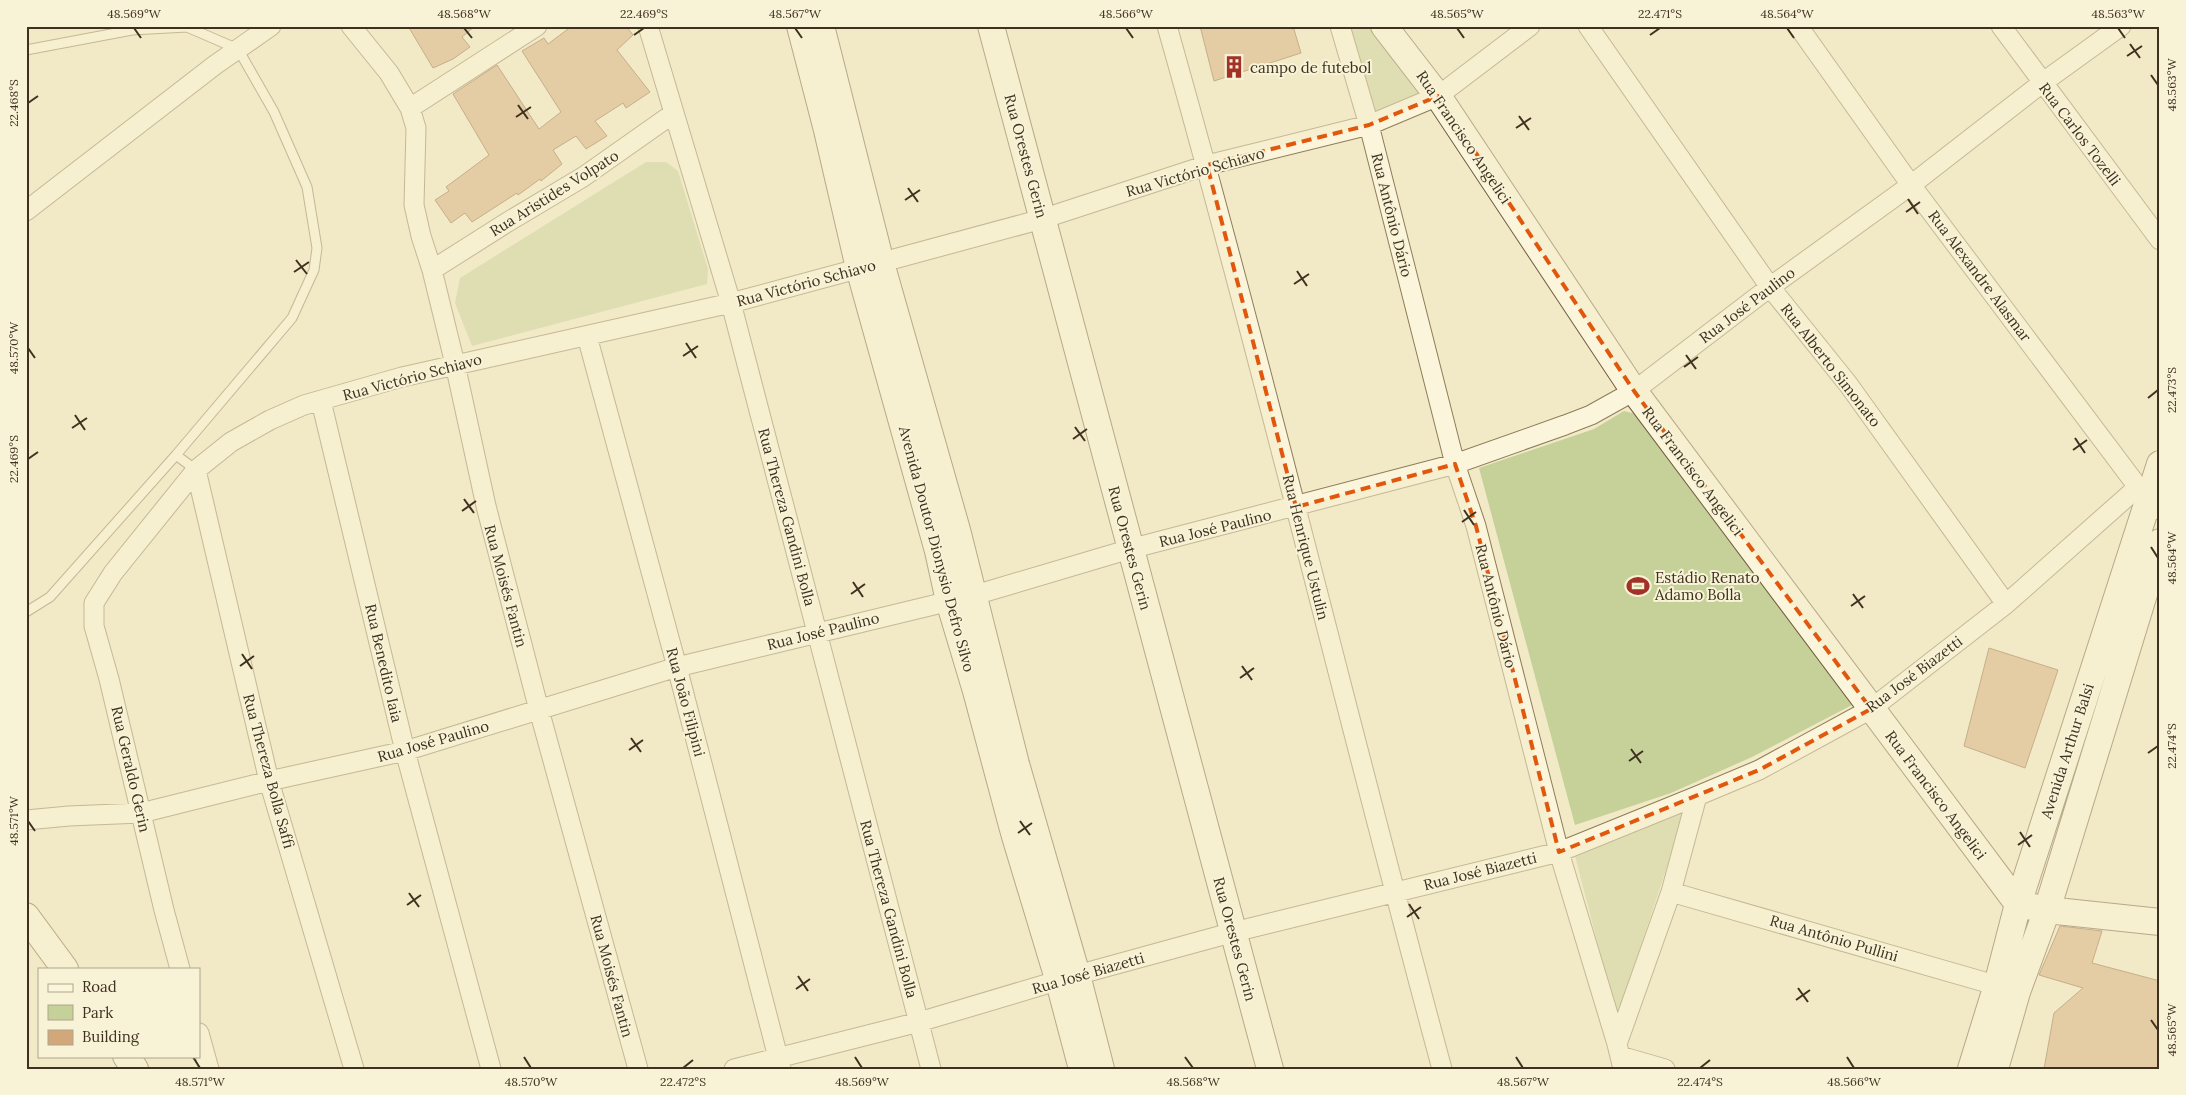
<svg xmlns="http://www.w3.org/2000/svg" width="2186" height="1095" font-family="Lora,serif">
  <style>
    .green { fill: #c5d199 }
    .building { fill: #d2a87a; stroke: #90673e }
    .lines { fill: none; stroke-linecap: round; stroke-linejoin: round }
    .lane-casing { stroke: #8f7c5a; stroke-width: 11 }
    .street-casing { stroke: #8f7c5a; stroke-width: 21 }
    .secondary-casing { stroke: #715c3d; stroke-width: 28 }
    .lane { stroke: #fbf5db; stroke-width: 9 }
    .street { stroke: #fbf5db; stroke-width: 19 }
    .secondary { stroke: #fbf5db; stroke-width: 26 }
    .marked { fill: none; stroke: #e0570d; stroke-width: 4; stroke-dasharray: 10 6; stroke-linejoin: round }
    .ticks { fill: none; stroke: #3e311f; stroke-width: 2 }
    .labels { text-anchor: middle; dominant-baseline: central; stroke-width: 4; stroke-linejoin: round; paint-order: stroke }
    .poi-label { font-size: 15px; fill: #3e311f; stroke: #f8f2d7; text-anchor: start }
    .street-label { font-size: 15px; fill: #3e311f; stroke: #f8f2d7 }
    .neatline { fill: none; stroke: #3e311f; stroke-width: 2 }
    .ticks-label { font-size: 12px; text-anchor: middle; fill: #3e311f }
  </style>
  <rect width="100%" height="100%" fill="#f2e9c6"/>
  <path class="green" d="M1347,26h35l52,67 -59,26z
    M646,162h20l12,9 30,98 -1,15 -235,62 -17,-43 5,-25z
    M1624,411l12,3 218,290 -102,53 -81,36 -96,32 -96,-357 115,-39z
    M1685,812l-68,206 -43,-166z"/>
  <path class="building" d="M408,26h67l-13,11 8,10 -17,12 -20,9z
    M572,26h54l7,9 -16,15 33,42 -24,16 -3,-5 -28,18 12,15 -21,13 -10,-13 -23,14 9,14 -21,17 -1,-2 -22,16 -1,-2 -45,29 -7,-9 -14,10 -16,-23 14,-9 -3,-4 43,-32 -36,-61 44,-29 42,64 22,-17 -39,-61 22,-13 4,6z
    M1200,26h93l8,27 -87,28z
    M1989,648l69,22 -33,98 -61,-22z
    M2060,926l42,5 -10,32 68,18v88h-116l10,-56 29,-25 -44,-13z"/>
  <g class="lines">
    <defs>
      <path id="lane" d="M26,50l106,-20 55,-3 51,22 36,63 33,75 10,61 -3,22 -22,48 -116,137 -126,142 -24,15
        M176,455l20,15"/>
      <path id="street" d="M351,26l38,47 21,35 6,20 -2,77 7,31 11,34 23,94 31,142 53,204 99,359
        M648,26l83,277 200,766
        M1167,26c98,346 181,696 275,1043
        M1340,26l29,99 86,339 21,62 83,326 58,192 6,25
        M1588,26l182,261 78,97 158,220
        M1798,26l113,159 227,302 22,23
        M2001,26l159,214
        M410,108l127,-82
        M26,211l189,-146 56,-39
        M432,270l74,-47 77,-46 91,-64
        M587,336l90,331 104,402
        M321,401l84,350 86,318
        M196,470l73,311 85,288
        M26,820l43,-4 72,-3 128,-32 136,-30 272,-84 298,-72 155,-46 325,-85 110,-39 26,-10 43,-24 136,-104 141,-102 131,-102 79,-57
        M1671,892l338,97
        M180,969l-16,-59 -55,-231 -15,-53v-23l19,-30 83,-103 35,-28 39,-22 34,-15 98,-28 329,-74 311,-84 165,-54 162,-40 69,-29 92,-70
        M199,1033l10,36
        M1617,1044l54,-152 26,-96
        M1620,1056l45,13
        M734,1069l185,-47 158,-47 157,-43 325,-80 138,-56 62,-26 112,-61 135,-105 132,-117"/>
      <path id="secondary" d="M800,26l27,104 32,138 79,283 11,50 27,90 38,142 45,149 23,87
        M821,26l60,237 76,267 59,234 61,211 24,94
        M991,26l279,1043
        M1384,26l54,70 196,295 384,513 29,6 113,12
        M26,916l39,53
        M126,1056l9,13
        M1971,1069l26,-84 21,-81 142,-440
        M1995,1069l22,-77 30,-82 113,-368"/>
    </defs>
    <use href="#lane" class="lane-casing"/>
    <use href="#street" class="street-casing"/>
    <use href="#secondary" class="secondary-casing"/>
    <use href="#lane" class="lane"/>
    <use href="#street" class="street"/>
    <use href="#secondary" class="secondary"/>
  </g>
  <path d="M0 0H2186V1095H0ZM1438,96l196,295 237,318 -112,61 -200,82 -83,-326 -21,-62 -159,43 -89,-342 162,-40z" fill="#f2e9c6" fill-opacity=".55" fill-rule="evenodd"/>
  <path class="marked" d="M1438,96l196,295 237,318 -112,61 -200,82 -83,-326 -21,-62 -159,43 -89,-342 162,-40z"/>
  <path class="ticks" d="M134,28l7,10M464,28l8,10M795,28l7,10M1126,28l7,10M1457,28l7,10M1787,28l7,10M2118,28l7,10M634,35l10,-7M1650,35l10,-7M2130,44l10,14M2127,56l15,-10M2151,75l7,10M28,103l10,-7M518,105l10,14M1519,116l10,14M516,117l15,-10M1516,128l15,-10M908,188l10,14M1908,199l10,15M905,200l15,-10M1906,212l14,-10M296,260l11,14M1297,271l10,15M294,272l15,-10M1294,284l15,-10M686,343l10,15M28,348l7,10M1686,355l10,14M683,356l15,-10M1684,367l14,-10M2148,398l10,-8M75,415l10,15M1075,427l10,14M72,428l15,-10M2075,438l10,15M1073,439l14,-10M2073,450l14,-10M28,459l10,-7M464,499l10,14M1464,510l10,15M462,511l14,-10M1462,522l14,-10M2151,547l7,11M853,582l10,15M851,594l14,-10M1853,594l10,14M1851,606l14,-10M242,654l10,15M240,666l14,-10M1242,666l10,14M1240,678l14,-10M631,738l10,14M1631,749l10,14M629,750l14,-10M2148,753l10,-7M1629,761l14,-10M28,821l7,10M1020,821l10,14M2020,832l10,15M1018,833l14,-10M2018,845l14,-10M409,893l10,14M1409,904l10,15M407,905l14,-10M1407,917l14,-10M798,976l10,15M1798,988l10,14M796,989l14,-10M1796,1000l14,-10M2151,1020l7,10M193,1057l7,11M524,1057l7,11M855,1057l7,11M1185,1057l8,11M1516,1057l7,11M1847,1057l7,11M683,1068l10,-8M1700,1068l10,-8"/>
  <defs>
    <symbol id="building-bare" viewBox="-9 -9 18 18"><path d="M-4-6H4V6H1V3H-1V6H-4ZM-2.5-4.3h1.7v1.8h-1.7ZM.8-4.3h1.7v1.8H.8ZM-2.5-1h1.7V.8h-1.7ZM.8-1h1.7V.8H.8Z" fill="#a23126" stroke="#f8f2d7" stroke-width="2.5" paint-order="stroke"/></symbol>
    <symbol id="stadium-bare" viewBox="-9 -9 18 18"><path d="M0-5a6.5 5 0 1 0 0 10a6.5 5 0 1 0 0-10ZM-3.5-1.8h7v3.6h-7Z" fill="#a23126" stroke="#f8f2d7" stroke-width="2.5" paint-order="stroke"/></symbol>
  </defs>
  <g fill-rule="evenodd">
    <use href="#building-bare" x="1218" y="51" width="32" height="32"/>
    <use href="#stadium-bare" x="1622" y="570" width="32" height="32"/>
  </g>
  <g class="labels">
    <g class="poi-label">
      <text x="1250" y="67">campo de futebol</text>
      <text x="1655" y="577">Estádio Renato<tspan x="1655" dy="17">Adamo Bolla</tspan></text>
    </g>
    <g class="street-label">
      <text transform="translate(2080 134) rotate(53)">Rua Carlos Tozelli</text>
      <text transform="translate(1464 137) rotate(56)">Rua Francisco Angelici</text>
      <text transform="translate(1026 156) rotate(75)">Rua Orestes Gerin</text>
      <text transform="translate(1195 172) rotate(-16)">Rua Victório Schiavo</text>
      <text transform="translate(554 193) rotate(-32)">Rua Aristides Volpato</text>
      <text transform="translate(1392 215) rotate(76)">Rua Antônio Dário</text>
      <text transform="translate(1980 276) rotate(53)">Rua Alexandre Alasmar</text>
      <text transform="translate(806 283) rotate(-15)">Rua Victório Schiavo</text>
      <text transform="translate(1747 305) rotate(-37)">Rua José Paulino</text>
      <text transform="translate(1831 365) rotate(52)">Rua Alberto Simonato</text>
      <text transform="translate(412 377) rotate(-15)">Rua Victório Schiavo</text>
      <text transform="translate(1693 471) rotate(53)">Rua Francisco Angelici</text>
      <text transform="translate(787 517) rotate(75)">Rua Thereza Gandini Bolla</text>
      <text transform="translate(1215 528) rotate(-14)">Rua José Paulino</text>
      <text transform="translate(1306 547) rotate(76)">Rua Henrique Ustulin</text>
      <text transform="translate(1130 548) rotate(75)">Rua Orestes Gerin</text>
      <text transform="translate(937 549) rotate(75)">Avenida Doutor Dionysio Defro Silvo</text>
      <text transform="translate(506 586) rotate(75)">Rua Moisés Fantin</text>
      <text transform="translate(1496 606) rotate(76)">Rua Antônio Dário</text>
      <text transform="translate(823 631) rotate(-14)">Rua José Paulino</text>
      <text transform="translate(384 663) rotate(77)">Rua Benedito Iaia</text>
      <text transform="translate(1914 674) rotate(-37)">Rua José Biazetti</text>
      <text transform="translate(686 702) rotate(75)">Rua João Filipini</text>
      <text transform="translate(433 741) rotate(-16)">Rua José Paulino</text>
      <text transform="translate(2067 751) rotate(-72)">Avenida Arthur Balsi</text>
      <text transform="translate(131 769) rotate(77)">Rua Geraldo Gerin</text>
      <text transform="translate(269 771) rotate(75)">Rua Thereza Bolla Saffi</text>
      <text transform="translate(1936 795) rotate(53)">Rua Francisco Angelici</text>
      <text transform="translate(1480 871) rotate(-14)">Rua José Biazetti</text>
      <text transform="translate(889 909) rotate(75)">Rua Thereza Gandini Bolla</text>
      <text transform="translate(1834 938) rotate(16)">Rua Antônio Pullini</text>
      <text transform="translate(1235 939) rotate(75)">Rua Orestes Gerin</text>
      <text transform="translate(1088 973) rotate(-16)">Rua José Biazetti</text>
      <text transform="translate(612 976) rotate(75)">Rua Moisés Fantin</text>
    </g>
  </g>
  <rect width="2186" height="1095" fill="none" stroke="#f8f2d7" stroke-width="55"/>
  <rect x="38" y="968" width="162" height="90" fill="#f8f2d7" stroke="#aea58d"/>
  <rect x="48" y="984" width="25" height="8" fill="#fbf5db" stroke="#aea58d"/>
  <text x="82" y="992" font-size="15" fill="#3e311f">Road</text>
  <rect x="48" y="1005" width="25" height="15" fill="#c5d199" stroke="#aea58d"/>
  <text x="82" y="1018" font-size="15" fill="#3e311f">Park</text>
  <rect x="48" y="1030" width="25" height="15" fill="#d2a87a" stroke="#aea58d"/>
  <text x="82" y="1042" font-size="15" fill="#3e311f">Building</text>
  <rect x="28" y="28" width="2130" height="1040" class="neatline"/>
  <g class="ticks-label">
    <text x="134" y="18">48.569°W</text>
    <text x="464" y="18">48.568°W</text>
    <text x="644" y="18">22.469°S</text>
    <text x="795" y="18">48.567°W</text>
    <text x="1126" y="18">48.566°W</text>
    <text x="1457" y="18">48.565°W</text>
    <text x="1660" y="18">22.471°S</text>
    <text x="1787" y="18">48.564°W</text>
    <text x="2118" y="18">48.563°W</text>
    <text transform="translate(2172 85) rotate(-90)" y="4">48.563°W</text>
    <text transform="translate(14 103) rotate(-90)" y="4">22.468°S</text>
    <text transform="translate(14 348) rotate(-90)" y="4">48.570°W</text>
    <text transform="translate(2172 390) rotate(-90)" y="4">22.473°S</text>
    <text transform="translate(14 459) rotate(-90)" y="4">22.469°S</text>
    <text transform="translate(2172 558) rotate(-90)" y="4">48.564°W</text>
    <text transform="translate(2172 746) rotate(-90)" y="4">22.474°S</text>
    <text transform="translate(14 821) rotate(-90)" y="4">48.571°W</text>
    <text transform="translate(2172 1030) rotate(-90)" y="4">48.565°W</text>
    <text x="200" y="1086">48.571°W</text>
    <text x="531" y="1086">48.570°W</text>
    <text x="683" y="1086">22.472°S</text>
    <text x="862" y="1086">48.569°W</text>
    <text x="1193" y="1086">48.568°W</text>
    <text x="1523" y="1086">48.567°W</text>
    <text x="1700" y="1086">22.474°S</text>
    <text x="1854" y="1086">48.566°W</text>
  </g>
</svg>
